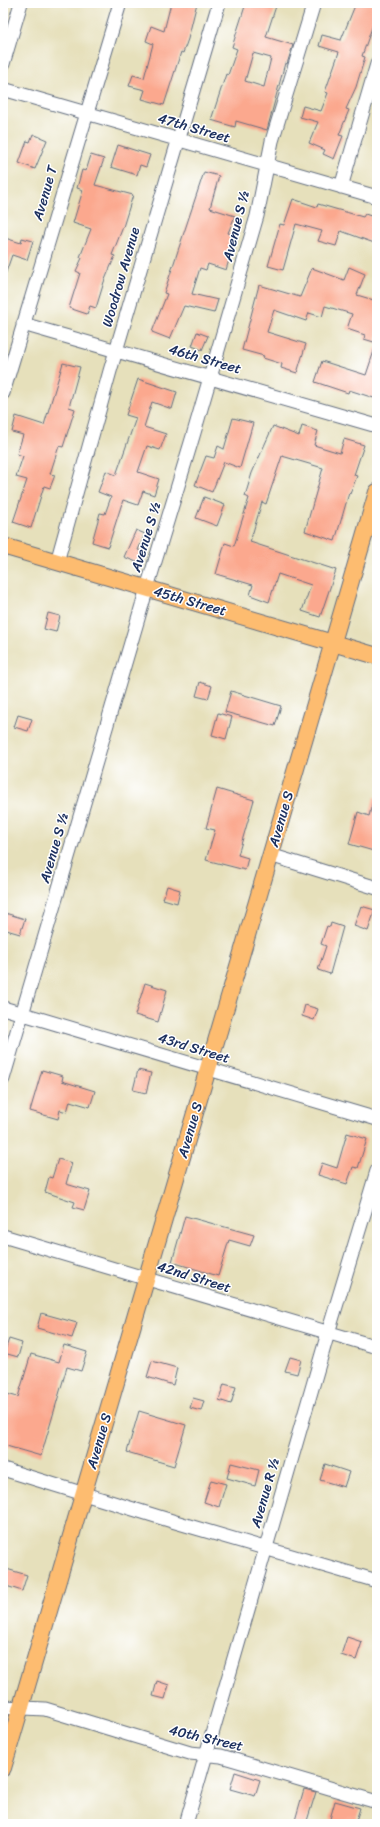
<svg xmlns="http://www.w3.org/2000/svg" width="380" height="1827" font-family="Sriracha,sans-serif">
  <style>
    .building { fill: #fba88e; fill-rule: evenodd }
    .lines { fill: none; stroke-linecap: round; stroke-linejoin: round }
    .minor-casing { stroke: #626d7f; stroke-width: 15 }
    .major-casing { stroke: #626d7f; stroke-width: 18 }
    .minor { stroke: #fff; stroke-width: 13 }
    .major { stroke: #fdbc70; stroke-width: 16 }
    .labels { text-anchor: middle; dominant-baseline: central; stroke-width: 3; stroke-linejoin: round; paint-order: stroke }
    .street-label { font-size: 14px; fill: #1b2f5e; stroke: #fff }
  </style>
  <rect width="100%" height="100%" fill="#fff"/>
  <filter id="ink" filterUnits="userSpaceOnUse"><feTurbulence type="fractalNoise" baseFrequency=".025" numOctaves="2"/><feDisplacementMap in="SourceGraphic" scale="8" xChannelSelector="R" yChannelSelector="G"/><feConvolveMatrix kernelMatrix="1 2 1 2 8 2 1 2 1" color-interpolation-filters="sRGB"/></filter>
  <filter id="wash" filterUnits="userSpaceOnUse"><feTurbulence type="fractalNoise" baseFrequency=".012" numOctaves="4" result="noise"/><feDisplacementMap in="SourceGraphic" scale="16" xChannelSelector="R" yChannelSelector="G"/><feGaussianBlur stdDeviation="0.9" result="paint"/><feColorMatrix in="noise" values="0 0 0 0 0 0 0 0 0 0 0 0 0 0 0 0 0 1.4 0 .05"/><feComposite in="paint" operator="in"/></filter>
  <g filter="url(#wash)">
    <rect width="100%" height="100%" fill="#e6e0bb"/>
    <g id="blocks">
      <path class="building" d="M171,3h26l-9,36 -5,14 -2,-1 -17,53 -22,-6 3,-9 -16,-4 4,-11 11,3 9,-34 -7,-3 5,-15 13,5z
        M246,3h31l-11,34 27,8 -6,19 -2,-1 -18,67 -31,-9 -1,6 -24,-7 15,-46 2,1 9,-26 -5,-2zM253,53l18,5 -7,29 -19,-6z
        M356,3h21v10l-15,43 3,1 -9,30 -10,22 3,1 -10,25 4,1 -9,23 -11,-5 2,-4 -16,-7 9,-21 -18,-5 3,-11 18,5 7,-18 -3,-1 14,-40 -20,-6 3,-11 19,5z
        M33,134l14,6 -12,29 -16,-6 8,-22 3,1z
        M118,145l32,10 -4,12 -6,-2 -3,10 -26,-8z
        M91,155l13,4 -9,26 38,10 -10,32 -11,28 3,1 -11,26 -8,26 -6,-2 -3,8 -18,-6 11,-35 -4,-2 6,-13 -2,-1 11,-28 -18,-6 10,-33 -6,-2 5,-18 4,1z
        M204,172l15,4 -9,32 25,8 -7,17 8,3 -10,34 -18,-6 -2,6 -6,-2 -8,26 26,6 -4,13 -30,-7 -14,33 -18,-7 15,-38 -3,-1z
        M293,199l24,8 1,-3 45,13 2,-3 12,4v26l-36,-13 -5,15 -18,-5 4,-10 -26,-7 -13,46 -15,-4 12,-42 4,1z
        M5,238l16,5 1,-5 11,3 -6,19 -15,-5 -7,20h-2v-31z
        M349,267l16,7 -8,21 20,6v42l-13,-4 1,-4 -18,-6 5,-15 -27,-8 -3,11 -13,-4 -3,8 -32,-11 -7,22 39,12 -9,29 -16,-5 1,-4 -19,-6 1,-2 -22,-6 17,-65 41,12 12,-29 32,12z
        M197,332l11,4 -6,14 -10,-4z
        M375,348h2v51l-28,-9 -1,3 -33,-11 7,-21 44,14z
        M63,363l17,4 -11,40 6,2 -12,38 -4,-1 -9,28 5,1 -5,13 -6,-2 -13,42 -18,-6 14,-42 -11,-3 7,-21 -6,-2 6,-19 -11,-3 4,-16 28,9z
        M138,379l39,13 -5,17 -20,-7 -8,25 22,7 -6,16 -13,-4 -9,26 21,7 -5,16 -11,-4 -5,14 -15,-5 -15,47 -16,-5 8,-29 5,1 6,-17 -13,-5 8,-21 10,4 20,-57 -10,-3z
        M233,418l20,5 -13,45 -16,-6 -12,30 -17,-7 11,-29 8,2 4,-12 6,3z
        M273,426l26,10 3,-10 16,5 -4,14 26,8 4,-14 20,6 -10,30 3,1 -7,18 -1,-1 -14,48 -30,-10 18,-63 -41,-12 -16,48 -4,-2 -12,40 86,28 -16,47 -18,-6 9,-26 -33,-11 -9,28 -19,-7 3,-10 -37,-11 9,-31 9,3 15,-48 -4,-2 7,-23z
        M204,497l21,8 -8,21 -21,-8z
        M136,530l9,4 -7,16 5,2 -4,11 -15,-6z
        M48,613l12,3 -4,16 -12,-3z
        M200,682l12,4 -4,13 -12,-3z
        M231,691l50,15 -6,20 -50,-14z
        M218,713l14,4 -6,22 -14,-4z
        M18,715l14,4 -4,12 -14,-4z
        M217,789l37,11 -16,55 10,3 -3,12 -39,-10 9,-30 -9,-2z
        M374,797l3,1v54l-28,-8 9,-32 11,4z
        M167,886l13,4 -3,13 -14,-4z
        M361,906l14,4 -7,21 -14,-5z
        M5,913l20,6 -5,15 -17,-5z
        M331,923l12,4 -13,47 -12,-4 8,-24 -5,-2 6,-18 3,1z
        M145,983l22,7 -9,32 -23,-7z
        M305,1005l13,4 -4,11 -12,-4z
        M42,1070l21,6 -1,5 33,10 -5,16 -20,-6 -3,11 -7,-2 -2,9 -28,-8z
        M138,1070l13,3 -5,20 -13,-3z
        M347,1133l20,6 -9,29 -5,-1 -6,17 -29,-9 4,-12 15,5z
        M58,1159l14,4 -6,21 24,7 -6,19 -11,-3 2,-5 -30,-10 4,-15 3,1z
        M185,1216l69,19 -4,11 -21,-6 -11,36 -46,-14z
        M41,1313l36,10 -5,15 -35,-10z
        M9,1339l13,4 -4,14 -14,-4z
        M64,1345l23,7 -6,19 -14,-4 -26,89 -38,-11v-52l15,4 13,-43 28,8z
        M290,1357l11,3 -4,14 -12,-3z
        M152,1361l25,7 -4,17 -26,-8z
        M224,1384l12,3 -5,17 -12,-4z
        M193,1398l11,3 -3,10 -11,-3z
        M139,1411l47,14 -12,41 -47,-14z
        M231,1463l28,7 -4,16 -28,-8z
        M325,1464l24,8 -5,15 -24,-7z
        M211,1480l15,4 -7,23 -15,-5z
        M3,1568l24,7 -5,16 -19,-6z
        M347,1637l15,5 -6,18 -15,-5z
        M157,1681l12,4 -4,14 -12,-3z
        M235,1772l25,8 -5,16 -25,-7z
        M304,1789l12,3 -10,32h-12z
        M335,1801l25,7 -5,16h-9l-16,-5z"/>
    </g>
  </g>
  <g filter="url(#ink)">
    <use href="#blocks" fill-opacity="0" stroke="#626d7f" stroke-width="1"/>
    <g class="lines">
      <defs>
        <path id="minor" d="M3,64l18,-61
          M3,89l374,108
          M341,187l36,-123
          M23,324l354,102
          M3,393l117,-390
          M57,562l53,-191 109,-368
          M270,855l107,33
          M3,1008l374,111
          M3,1079l144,-491 46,-152 64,-220 15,-75 42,-138
          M3,1236l374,111
          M3,1469l169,52 205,60
          M3,1707l42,2 145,44 31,3 156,46
          M186,1824l142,-491 49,-162"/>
        <path id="major" d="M3,546l374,110
          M3,1768l374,-1276"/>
      </defs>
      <use href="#minor" class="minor-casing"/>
      <use href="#major" class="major-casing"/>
      <use href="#minor" class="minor"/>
      <use href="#major" class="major"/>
    </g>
  </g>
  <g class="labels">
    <g class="street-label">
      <text transform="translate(194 128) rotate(16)">47th Street</text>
      <text transform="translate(45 193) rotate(-74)">Avenue T</text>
      <text transform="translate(236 226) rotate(-76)">Avenue S ½</text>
      <text transform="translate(121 277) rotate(-74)">Woodrow Avenue</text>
      <text transform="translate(205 359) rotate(16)">46th Street</text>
      <text transform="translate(146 537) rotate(-73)">Avenue S ½</text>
      <text transform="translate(190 601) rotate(16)">45th Street</text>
      <text transform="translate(281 819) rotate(-74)">Avenue S</text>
      <text transform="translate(54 848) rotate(-74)">Avenue S ½</text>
      <text transform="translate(194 1048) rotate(17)">43rd Street</text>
      <text transform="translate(190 1130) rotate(-74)">Avenue S</text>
      <text transform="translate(194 1277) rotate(17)">42nd Street</text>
      <text transform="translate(99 1441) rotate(-74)">Avenue S</text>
      <text transform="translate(265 1493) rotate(-74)">Avenue R ½</text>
      <text transform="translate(206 1738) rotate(13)">40th Street</text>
    </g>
  </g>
  <rect width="380" height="1827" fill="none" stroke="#fff" stroke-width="16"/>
</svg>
